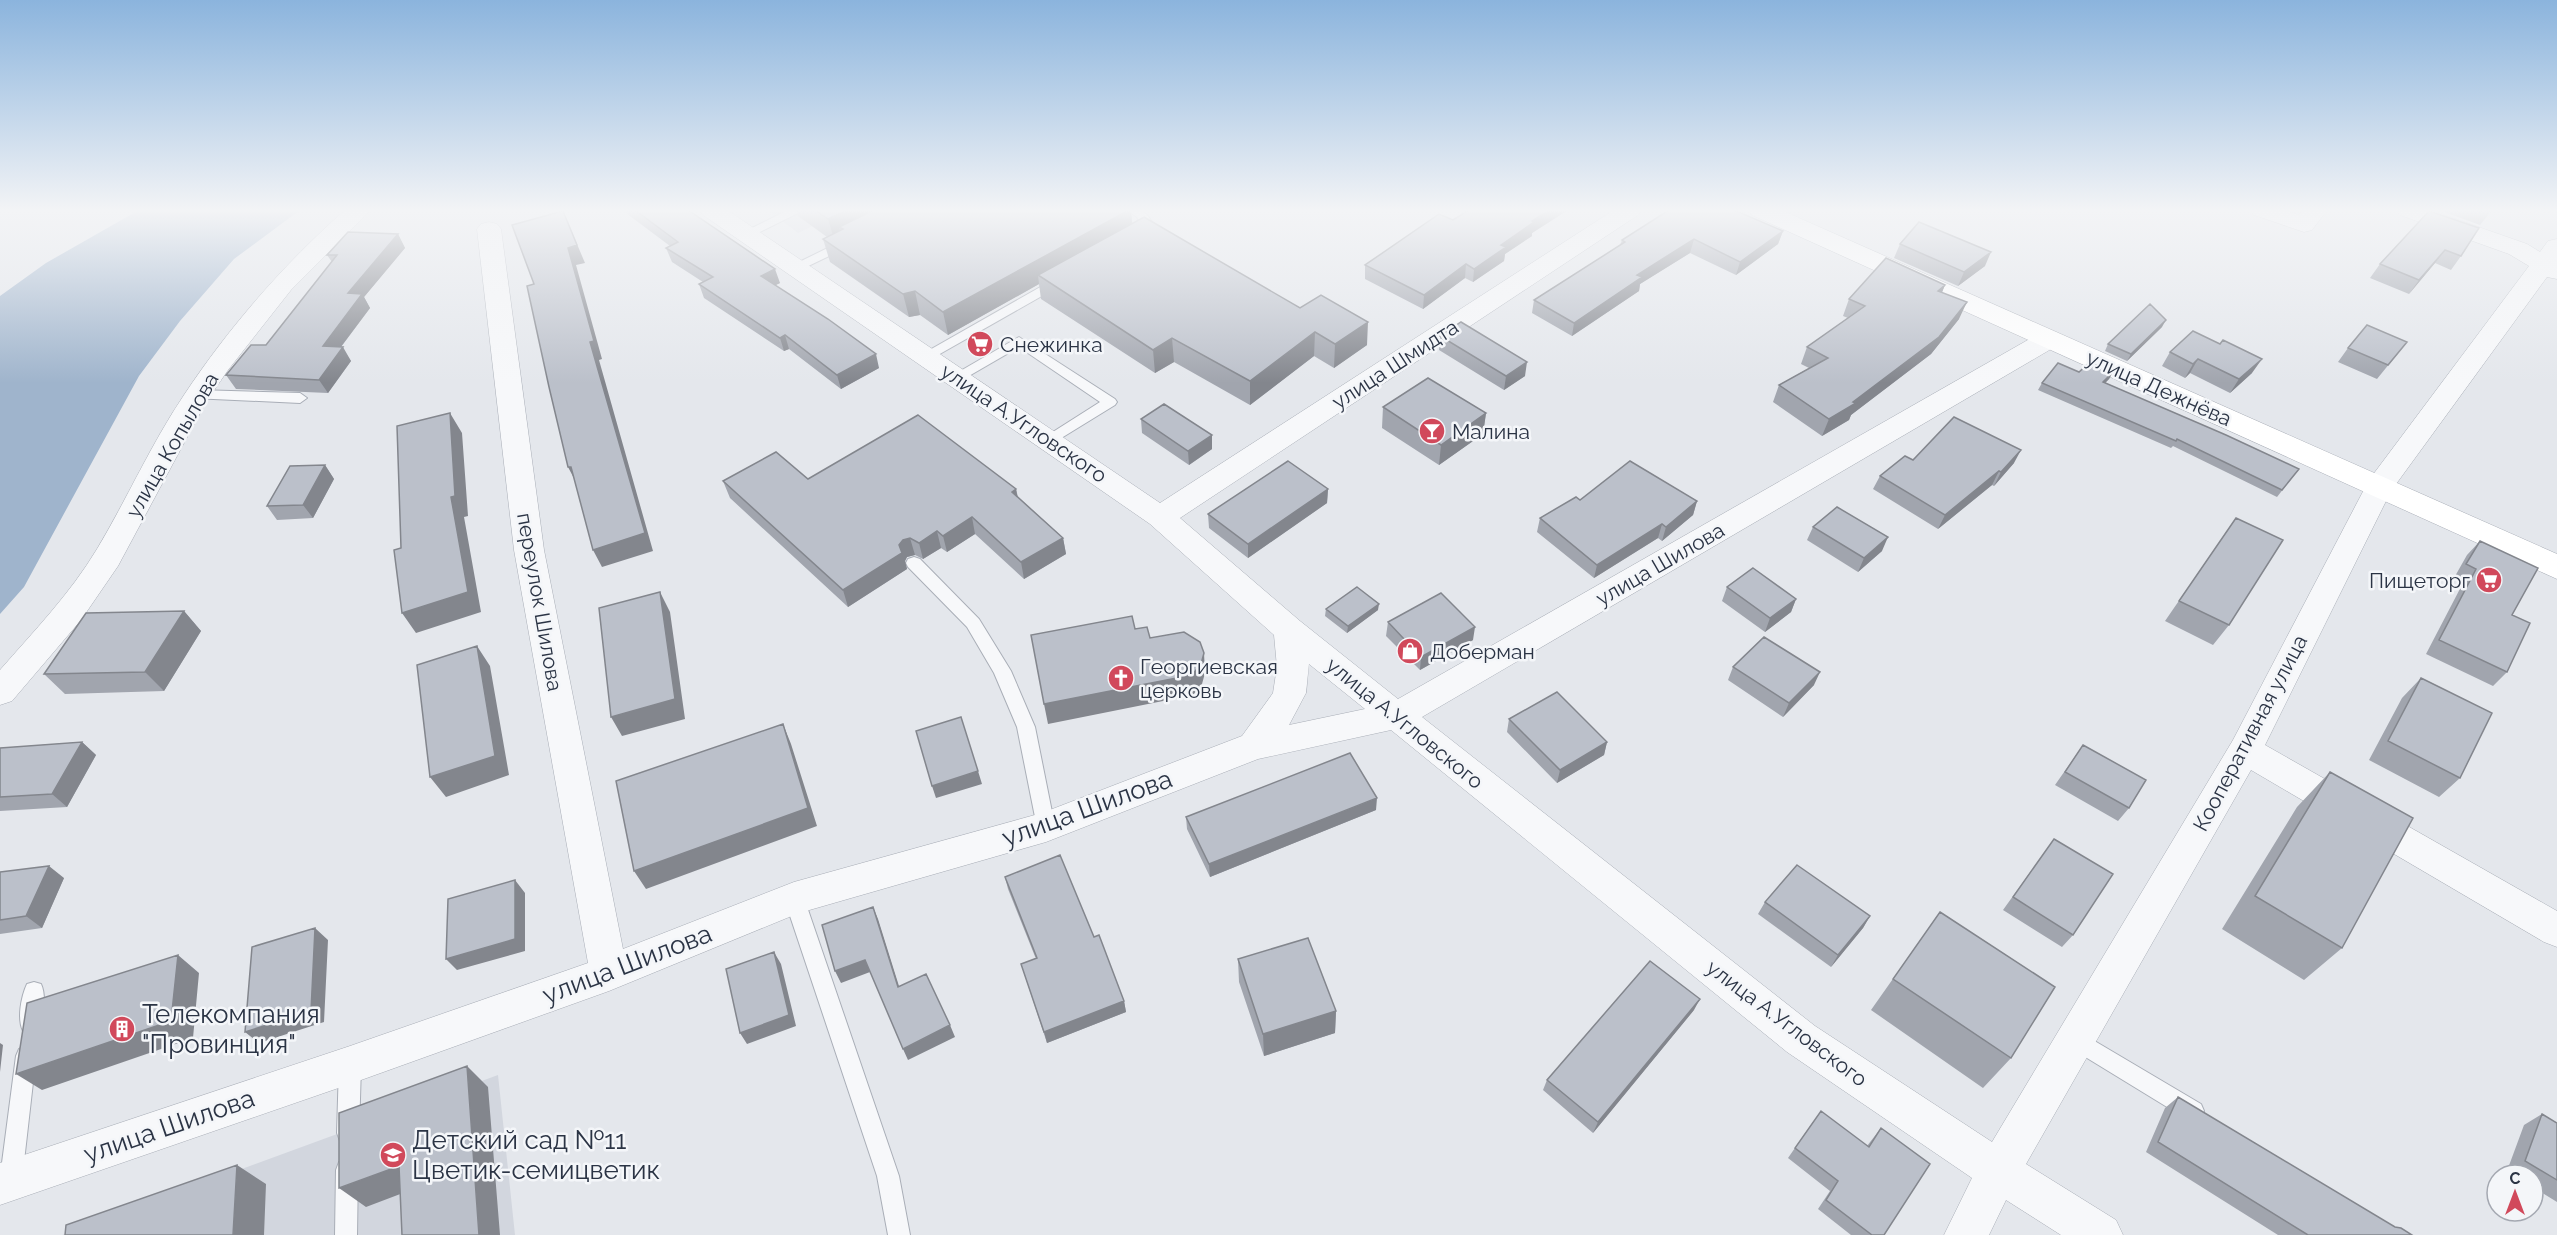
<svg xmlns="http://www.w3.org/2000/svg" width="2557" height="1235" font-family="Raleway,sans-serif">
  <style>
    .built { fill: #d2d6de }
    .water { fill: #9fb4cc }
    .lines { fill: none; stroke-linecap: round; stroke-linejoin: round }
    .service-casing { stroke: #a9aeb7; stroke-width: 2 }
    .minor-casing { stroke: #a9aeb7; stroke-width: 1 }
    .secondary-casing { stroke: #a9aeb7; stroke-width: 1 }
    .service { fill: #f7f8fa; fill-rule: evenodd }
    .minor { fill: #f7f8fa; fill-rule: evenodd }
    .secondary { fill: #fff; fill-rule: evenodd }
    .wall { fill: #a1a5ae }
    .shaded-wall { fill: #83868d }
    .building { fill: #bbc0ca; stroke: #83868d; stroke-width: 1.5 }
    .labels { text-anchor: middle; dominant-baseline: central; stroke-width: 5; stroke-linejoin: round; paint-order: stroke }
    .poi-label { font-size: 21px; fill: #2b3445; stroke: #f4f6f9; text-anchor: start }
    .street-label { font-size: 21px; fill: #2b3445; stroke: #f4f6f9 }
    .near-street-label { font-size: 26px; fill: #2b3445; stroke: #f4f6f9 }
    .near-poi-label { font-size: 26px; fill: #2b3445; stroke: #f4f6f9; text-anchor: start }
  </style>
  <rect width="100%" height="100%" fill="#e4e7ec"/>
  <path class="built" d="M768,210h78l-48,23z
    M498,1075l17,160h-453z"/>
  <path class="water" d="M139,210h161l-66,49 -54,62 -41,55 -115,211 -24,27v-318l46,-33z"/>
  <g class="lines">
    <defs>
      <path id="service" d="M788,210h16l-54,27h-8l-2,-3z
        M1127,210c15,0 19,1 26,14l-8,13h-8l-2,-3 6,-10 -4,-7z
        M846,239l6,4 -2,3 -50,24h-10l-1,-3z
        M1058,277l5,1 2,3 -2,3 -132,75 -5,1 -7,-4z
        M1019,337l96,62 2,3 -2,3 -65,40 -5,-2 -2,-3 2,-3 55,-35 -81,-55 -57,33 -5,2 -7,-5z
        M197,390l103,3 7,5 -7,5 -108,-5 -2,-3 2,-3z
        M914,557l6,2 59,60 32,52 24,56 20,100 -2,6 -7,2 -7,-2 -2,-6 -20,-100 -23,-54 -27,-46 -59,-60 -2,-4 2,-4z
        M794,889l7,3 3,6 95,278 11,59h-22l-11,-59 -93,-278 3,-6z
        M34,982l7,2c6,13 2,35 -4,47l-7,3 -7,-3c-6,-12 -2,-34 4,-47z
        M2076,1030l125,74 3,7 -3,7 -8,4 -8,-4 -116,-71 -3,-7 3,-7z
        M26,1046l7,3 3,7 -14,123 -3,8 -8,3 -8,-3 -3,-9 16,-122 3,-7z
        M350,1055l7,3 4,7 -2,68 -3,8 -8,3 -8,-3 -3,-8 2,-68 4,-7z
        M347,1159l8,3 3,8 -1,65h-22l1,-65 3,-8z"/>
      <path id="minor" d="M345,210h26l-80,80 -63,80 -22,32 -88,164 -37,54 -69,81 -12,4v-35c34,-39 70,-76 97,-121 30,-50 54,-105 87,-154 45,-68 100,-131 161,-185z
        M699,210h28l433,293 454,-293h28l-4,5 -458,303 120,103 98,78 642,-366 9,-2 9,2 4,6 -4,6 -636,372 393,309 177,116 241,-402 136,-260 160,-214 -20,-12 -109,-39 -4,-5h34l97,34 13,8 8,-11 9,-2v40l-10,-2 -156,214 -126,254 292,166v36l-13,-5 -293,-172 -225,394 90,56 7,15h-62l-55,-35 -17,35h-45l28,-57 -185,-126 -396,-322 -133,29 -212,83 -247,71 -190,78 -259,93 -350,121v-42l350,-117 238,-83 -74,-413 -37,-321 4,-5 8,-2 8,2 4,5 43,321 79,399 171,-67 248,-69 200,-77 31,-43 4,-26 -3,-32 -124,-111 -447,-309zM1309,664l56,45 -76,16 17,-32z
        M2250,210h34l15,5 4,-5h24l-15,20 -8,2 -50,-17z"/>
      <path id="secondary" d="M1749,210h32l776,344v25l-805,-364z"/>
    </defs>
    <use href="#service" class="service-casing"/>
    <use href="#minor" class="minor-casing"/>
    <use href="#secondary" class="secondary-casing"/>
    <use href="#service" class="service"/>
    <use href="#minor" class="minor"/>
    <use href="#secondary" class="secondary"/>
  </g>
  <path class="wall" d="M622,210h66l92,73 -5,2 104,83 -38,21 -52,-40 -5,2 -80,-53 -5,-14 4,-2 -31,-20 -6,-14 4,-2z
    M796,210h335l1,13 168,85 67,37 -33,23 -20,-12 -64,49 -76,-43 -19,11 -114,-74 -2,-15 -91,51 -28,-20 -11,2 -79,-55 -7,-23 4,-2 -29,-21z
    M1469,210h99l-36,23v3l-27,18 -1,7 -31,21 -8,-4 -42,31 -58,-30v-14l88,-45z
    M2439,210h53l-12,15z
    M2429,211l32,45 -10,14 -16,-7 -26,31 -39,-16 10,-14z
    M1783,231l-5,13 -42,31 -46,-22 -50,31 -1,7 -67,45 -40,-23 2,-13 86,-55 2,-5z
    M398,234l7,14 -41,49 6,11 -29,39 10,14 -23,32 -92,-4 -10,-14 40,-30 66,-83 -5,-7z
    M1900,244l85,22 -27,20 -64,-28z
    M1945,285l-3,7 17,27 -28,35 -80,61 -2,5 -27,16 -49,-34 6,-17 30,-17 -8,-4 6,-17 41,-29 -5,-2 6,-17z
    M2162,327l-35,34 -22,-10 3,-7z
    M1440,336l85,40 -21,14 -65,-40z
    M2407,342l-30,37 -39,-17 10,-14z
    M2170,352l82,21 -22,20 -40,-20 -5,5 -23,-12z
    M2079,372h34l-4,7 -4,4 194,86 -22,28 -104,-51 -2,2 -133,-58 4,-7z
    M1383,407l103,6 -3,21 -44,31 -57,-37z
    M1141,419l71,30 -23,16 -47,-32z
    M1913,460l101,3 -20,23 -2,-1 -54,44 -65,-40 7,-13z
    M325,465l9,14 -21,39 -36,2 -10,-14z
    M808,479l208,10 2,8 45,41 3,16 -42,25 -49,-45 -28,18 -6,-4 -18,11 -8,-4 -8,2 -2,4 2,8 -59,38 -118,-109 -7,-17z
    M1328,489l-1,14 -79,55 -39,-30 -1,-14z
    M1580,500l117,1 -4,14 -31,26 -4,-3 -64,40 -57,-46 3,-14z
    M2236,518l-7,107 -16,20 -48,-24z
    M1813,527l69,24 -24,21 -51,-32z
    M2480,541l27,131 -14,14 -67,-32 37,-71 -9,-5 13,-23z
    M1727,587l69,12 -5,13 -26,20 -43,-31z
    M1326,609l52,1 -31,23 -22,-17z
    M184,611l17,20 -37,60 -99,3 -21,-20z
    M1388,622l85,18 -53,30 -34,-34z
    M1733,667l81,18 -31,32 -55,-37z
    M2421,678l39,100 -21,19 -70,-37 33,-62z
    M1509,719l98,23 -3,13 -47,28 -50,-51z
    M82,742l14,13 -29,52 -67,4v-63z
    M2083,745l46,63 -11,13 -63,-36z
    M2330,772l12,176 -38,32 -82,-51 75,-122z
    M1376,810l-166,67 -23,-48 -1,-12z
    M2054,839l19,96 -11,12 -59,-37z
    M0,872l64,6 -22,50 -42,6z
    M1005,877l89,60 30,64 2,11 -79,31 -26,-79 15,-5 -28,-70z
    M1765,902l105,14 -7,12 -32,39 -73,-53z
    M1940,912l71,146 -28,30 -112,-78z
    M1238,959l98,52 -1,22 -71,23 -25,-74z
    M1694,1010l-101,123 -50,-43 4,-10z
    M2178,1097l217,130 17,8h-134l-132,-83 19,-44z
    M2542,1114l15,9v79l-24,-15v-12h-20l-6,-4 17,-46z
    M1813,1122l54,24 14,-18 3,107h-33l-33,-26 12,-18 -42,-33z"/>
  <path class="shaded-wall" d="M847,210h53l-57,19 -4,-2 3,11 -7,4 -7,-23z
    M1129,210h2l2,22 -95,43 1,9 -91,51 -5,-23z
    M1550,210h18l-36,23v3l-27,18 -1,7 -31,21 1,-13 27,-24 31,-24z
    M563,211l22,52 -9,2 26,94 -3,1 54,191 -51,16 -9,-17 -3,-208 -22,-94z
    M1783,231l-5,13 -42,31 4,-13z
    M398,234l7,14 -41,49 6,11 -39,52 -8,-14 25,-53z
    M1694,239l-4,14 -50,31 -1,7 -67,45 2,-13 63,-48z
    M2445,250l-10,13 -26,31 10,-14z
    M1991,252l-6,14 -27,20 6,-14z
    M1466,264l-1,14 -42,31 1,-14z
    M775,269l5,14 -14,7 -5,-14z
    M1945,285l-7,17v-11z
    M915,291l5,24 -11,2 -6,-23z
    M1967,302l-8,17 -28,35 -80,61 -2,5 -27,16 7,-17 24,-17z
    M2166,320l-4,7 -35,34 4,-7z
    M1368,322l-1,23 -33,23 1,-24z
    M1315,332l-1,24 -64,49v-24z
    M785,335l4,14 -5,2 -4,-13z
    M1172,338l2,24 -19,11 -2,-23z
    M343,347l8,14 -23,32 -9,-13z
    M876,354l3,14 -38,21 -4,-14z
    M2198,359l-8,14 -5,5 8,-14z
    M2262,359l-10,14 -22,20 9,-14z
    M1527,362l-2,14 -21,14 2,-14z
    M2113,372l-4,7 -10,10 4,-7z
    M450,413l12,20 6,83 -4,1 17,95 -65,21 -14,-20 49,-116z
    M1486,413l-3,21 -44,31 2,-20z
    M1212,435v14l-23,16 -1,-14z
    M2021,450l-7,13 -20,23 7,-14z
    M325,465l9,14 -21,39 -10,-13z
    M568,467h3l7,19z
    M1999,471l-7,14 -54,44 7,-14z
    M1016,489l3,17 -7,-14z
    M1328,489l-1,14 -79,55v-14z
    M1697,501l-4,14 -31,26 4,-14z
    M972,517l3,17 -28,18 -4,-16z
    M1662,524l-4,14 -64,40 3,-13z
    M937,531l4,17 -18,11 -4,-16z
    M1888,537l-6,14 -24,21 6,-14z
    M910,538l5,17 -8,2 -2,4 2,8 -59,38 -5,-17 56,-45 4,-5z
    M1063,538l3,16 -42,25 -3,-17z
    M660,592l10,20 15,107 -63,17 -11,-19z
    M1796,599l-5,13 -26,20 5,-14z
    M1379,604l-1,6 -31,23 1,-7z
    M184,611l17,20 -37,60 -19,-19z
    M1475,627l-2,13 -53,30 1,-13z
    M477,646l13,20 19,109 -63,22 -16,-20z
    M1204,653l1,20 -3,11 -9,11 -145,29 -4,-20z
    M1820,672l-6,13 -31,32 6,-14z
    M783,724l8,20 26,82 -171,63 -12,-18z
    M82,742l14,13 -29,52 -15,-13z
    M1607,742l-3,13 -47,28 3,-13z
    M978,771l4,13 -46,14 -4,-12z
    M1377,798l-1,12 -166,67 -1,-13z
    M49,866l15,12 -22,50 -16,-12z
    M515,880l10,13v58l-68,19 -11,-11z
    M873,907l5,12 25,80 -5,-12z
    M1870,916l-7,12 -32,39 7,-12z
    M315,928l13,12 -4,82 -65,21 -14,-11z
    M774,952l7,12 15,62 -49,18 -7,-11z
    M178,955l21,18 -6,65 -151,52 -26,-16z
    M865,960l5,12 -29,11 -6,-12z
    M1700,999l-6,11 -101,123 5,-11z
    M1124,1001l2,11 -79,31 -3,-11z
    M1336,1011l-1,22 -71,23 -1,-22z
    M950,1025l5,12 -47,23 -5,-11z
    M0,1043l3,2 -3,27z
    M467,1066l21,21 12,148h-21z
    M237,1165l29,19 -2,51h-31z
    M399,1166l25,19 -58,22 -27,-19z"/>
  <path class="building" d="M635,210h53l87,59 -14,7 67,43 48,35 -39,21 -52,-40 -5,3 -81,-54 14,-7 -47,-29 12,-6z
    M815,210h32l-19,9z
    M874,210h255l-186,102 -28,-21 -12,3 -80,-55 20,-10 -4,-2z
    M1469,210h81l-18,11 2,1 -33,23 5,2 -32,22 -8,-5 -42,31 -59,-30 74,-51 14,6z
    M1669,210h65l49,21 -43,31 -46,-23 -57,36 5,2 -68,46 -40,-23 91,-58 -3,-2z
    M563,211l14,34 -9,3 26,93 -4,1 55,191 -52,17 -22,-83h-3l-19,-80 -22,-101 7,-2 -22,-59z
    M2429,211l50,17 -18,28 -16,-6 -26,30 -39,-16z
    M1144,217l156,91 21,-13 47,27 -33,22 -20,-12 -65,49 -78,-43 -19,12 -115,-75z
    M1919,222l72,30 -27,20 -64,-28z
    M348,232l50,2 -50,59 14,1 -39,52 20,1 -24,33 -93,-5 25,-30h15l71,-90h-10z
    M1886,258l59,27 -7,6 29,11 -28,35 -86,65 3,1 -27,16 -50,-34 49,-27 -21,-11 58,-41 -16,-7z
    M2150,304l16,16 -35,34 -23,-10z
    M1461,322l66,40 -21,14 -66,-40z
    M2367,325l40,17 -19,23 -40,-17z
    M2193,331l27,13 3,-4 39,19 -23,20 -41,-20 -5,5 -23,-12z
    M2090,362l23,10 -10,10 123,53 73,34 -17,21 -105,-51 -1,2 -134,-58 16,-20 21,9z
    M1428,378l58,35 -45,32 -58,-38z
    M1164,404l48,31 -24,16 -47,-32z
    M450,413l5,83 -4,1 17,95 -66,21 -8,-63 7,-2 -4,-122z
    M918,415l98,74 -4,3 51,46 -42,24 -49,-45 -29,19 -6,-5 -18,12 -9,-5 -7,2 -4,5 3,8 -59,37 -120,-109 53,-29 32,27z
    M1954,417l67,33 -20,22 -2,-1 -54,44 -65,-39 25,-20 8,4z
    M1288,461l40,28 -80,55 -40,-30z
    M1630,461l67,40 -31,26 -4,-3 -65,41 -57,-47 36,-21 4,3z
    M325,465l-22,40 -36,1 23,-40z
    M1837,507l51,30 -24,21 -51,-31z
    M2236,518l47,22 -54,85 -50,-24z
    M2480,541l58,27 -26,47 18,8 -23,49 -68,-32 37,-71 -10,-5z
    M1753,568l43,31 -26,19 -43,-31z
    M1357,587l22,17 -31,22 -22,-17z
    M660,592l15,107 -64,18 -12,-109z
    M1441,593l34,34 -54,30 -33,-35z
    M184,611l-39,61 -101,2 42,-61z
    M1132,616l3,13 12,-2 3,11 34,-6 16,10 4,11 -3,11 -9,11 -148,29 -13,-69z
    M1764,637l56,35 -31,31 -56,-36z
    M477,646l18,110 -65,21 -13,-112z
    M2421,678l71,35 -32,65 -72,-37z
    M1557,692l50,50 -47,28 -51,-51z
    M961,717l17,54 -46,15 -16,-55z
    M783,724l25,84 -174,63 -18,-90z
    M82,742l-30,52 -52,3v-49z
    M2083,745l63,35 -17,28 -64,-36z
    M1350,753l27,45 -168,66 -23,-47z
    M2330,772l83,46 -71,130 -87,-52z
    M2054,839l59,35 -40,61 -60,-38z
    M1060,855l34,82 5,-2 25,66 -80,31 -23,-68 16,-6 -32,-81z
    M1797,865l73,51 -32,39 -73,-53z
    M49,866l-23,50 -26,4v-48z
    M515,880v59l-69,20 2,-60z
    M873,907l25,80 28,-13 24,51 -47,24 -38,-89 -30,11 -13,-46z
    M1940,912l115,75 -44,71 -118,-79z
    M315,928l-4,83 -66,21 7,-85z
    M1308,938l28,73 -73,23 -25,-75z
    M774,952l15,63 -49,18 -14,-64z
    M178,955l-7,66 -155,53 11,-71z
    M1650,961l50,38 -102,123 -51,-42z
    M467,1066l12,169h-77l-3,-69 -60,22v-75z
    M2178,1097l217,130 6,1 11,7h-104l-150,-93z
    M1821,1111l48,36 12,-19 49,36 -46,71h-12l-46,-35 12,-19 -43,-33z
    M2542,1114l15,9v57l-32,-19z
    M237,1165l-4,70h-168l1,-10z"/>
  <linearGradient id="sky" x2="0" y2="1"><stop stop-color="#8bb4dd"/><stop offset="0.55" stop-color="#f3f4f6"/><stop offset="1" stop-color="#f3f4f6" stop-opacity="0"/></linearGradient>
  <rect width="2557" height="383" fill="url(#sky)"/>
  <defs>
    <symbol id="supermarket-disc" viewBox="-11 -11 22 22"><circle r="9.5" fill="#d1495b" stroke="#f4f6f9"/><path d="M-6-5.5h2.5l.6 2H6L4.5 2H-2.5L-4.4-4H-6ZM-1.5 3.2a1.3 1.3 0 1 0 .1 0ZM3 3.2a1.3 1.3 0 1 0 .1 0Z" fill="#fff"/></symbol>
    <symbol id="bar-disc" viewBox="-11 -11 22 22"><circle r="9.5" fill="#d1495b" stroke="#f4f6f9"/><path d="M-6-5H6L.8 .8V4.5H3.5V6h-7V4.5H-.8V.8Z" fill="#fff"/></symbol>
    <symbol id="shop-disc" viewBox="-11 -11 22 22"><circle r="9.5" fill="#d1495b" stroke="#f4f6f9"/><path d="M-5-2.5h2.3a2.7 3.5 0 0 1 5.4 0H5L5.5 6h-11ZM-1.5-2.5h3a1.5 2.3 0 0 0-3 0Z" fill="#fff"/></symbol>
    <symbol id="church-disc" viewBox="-11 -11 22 22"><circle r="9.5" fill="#d1495b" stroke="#f4f6f9"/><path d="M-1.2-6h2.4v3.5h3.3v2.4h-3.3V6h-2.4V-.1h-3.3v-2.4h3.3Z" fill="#fff"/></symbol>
    <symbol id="building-disc" viewBox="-11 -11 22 22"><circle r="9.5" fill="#d1495b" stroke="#f4f6f9"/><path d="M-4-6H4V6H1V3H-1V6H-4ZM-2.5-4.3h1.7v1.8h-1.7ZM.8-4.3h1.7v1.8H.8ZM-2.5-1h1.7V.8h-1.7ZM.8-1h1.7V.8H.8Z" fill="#fff"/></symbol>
    <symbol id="school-disc" viewBox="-11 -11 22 22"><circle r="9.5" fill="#d1495b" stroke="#f4f6f9"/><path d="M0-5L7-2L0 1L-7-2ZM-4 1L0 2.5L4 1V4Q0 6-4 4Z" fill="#fff"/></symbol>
  </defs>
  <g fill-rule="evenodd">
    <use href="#supermarket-disc" x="965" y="329" width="30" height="30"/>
    <use href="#bar-disc" x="1417" y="416" width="30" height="30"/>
    <use href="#supermarket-disc" x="2474" y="565" width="30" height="30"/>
    <use href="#shop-disc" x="1395" y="636" width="30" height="30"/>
    <use href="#church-disc" x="1106" y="663" width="30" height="30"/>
    <use href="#building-disc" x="107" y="1014" width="30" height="30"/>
    <use href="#school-disc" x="378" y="1140" width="30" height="30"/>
  </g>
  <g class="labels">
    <g class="poi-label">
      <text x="1000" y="344">Снежинка</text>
      <text x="1452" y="431">Малина</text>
      <text x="2470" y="580" text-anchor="end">Пищеторг</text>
      <text x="1430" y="651">Доберман</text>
      <text x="1140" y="666">Георгиевская<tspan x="1140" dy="24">церковь</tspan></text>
    </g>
    <g class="street-label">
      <text transform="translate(1395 364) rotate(-33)">улица Шмидта</text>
      <text transform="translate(2159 388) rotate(24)">улица Дежнёва</text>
      <text transform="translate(1024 423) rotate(34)">улица А.Угловского</text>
      <text transform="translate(172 445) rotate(-60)">улица Копылова</text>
      <text transform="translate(1660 564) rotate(-30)">улица Шилова</text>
      <text transform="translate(540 602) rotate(80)">переулок Шилова</text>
      <text transform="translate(1405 723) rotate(39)">улица А.Угловского</text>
      <text transform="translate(2250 733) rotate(-62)">Кооперативная улица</text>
      <text transform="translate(1787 1023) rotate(37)">улица А.Угловского</text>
    </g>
    <g class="near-street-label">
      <text transform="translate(1087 808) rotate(-20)">улица Шилова</text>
      <text transform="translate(627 964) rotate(-21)">улица Шилова</text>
      <text transform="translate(169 1126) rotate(-19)">улица Шилова</text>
    </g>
    <g class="near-poi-label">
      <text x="142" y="1014">Телекомпания<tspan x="142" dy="30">"Провинция"</tspan></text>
      <text x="412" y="1140">Детский сад №11<tspan x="412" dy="30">Цветик-семицветик</tspan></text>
    </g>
  </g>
  <g transform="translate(2515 1193)"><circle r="28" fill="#f4f6f9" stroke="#a4a8b1" stroke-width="1.5"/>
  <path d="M0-4.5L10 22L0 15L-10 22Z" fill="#d1495b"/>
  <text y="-9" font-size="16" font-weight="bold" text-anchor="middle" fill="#2b3445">С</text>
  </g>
</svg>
